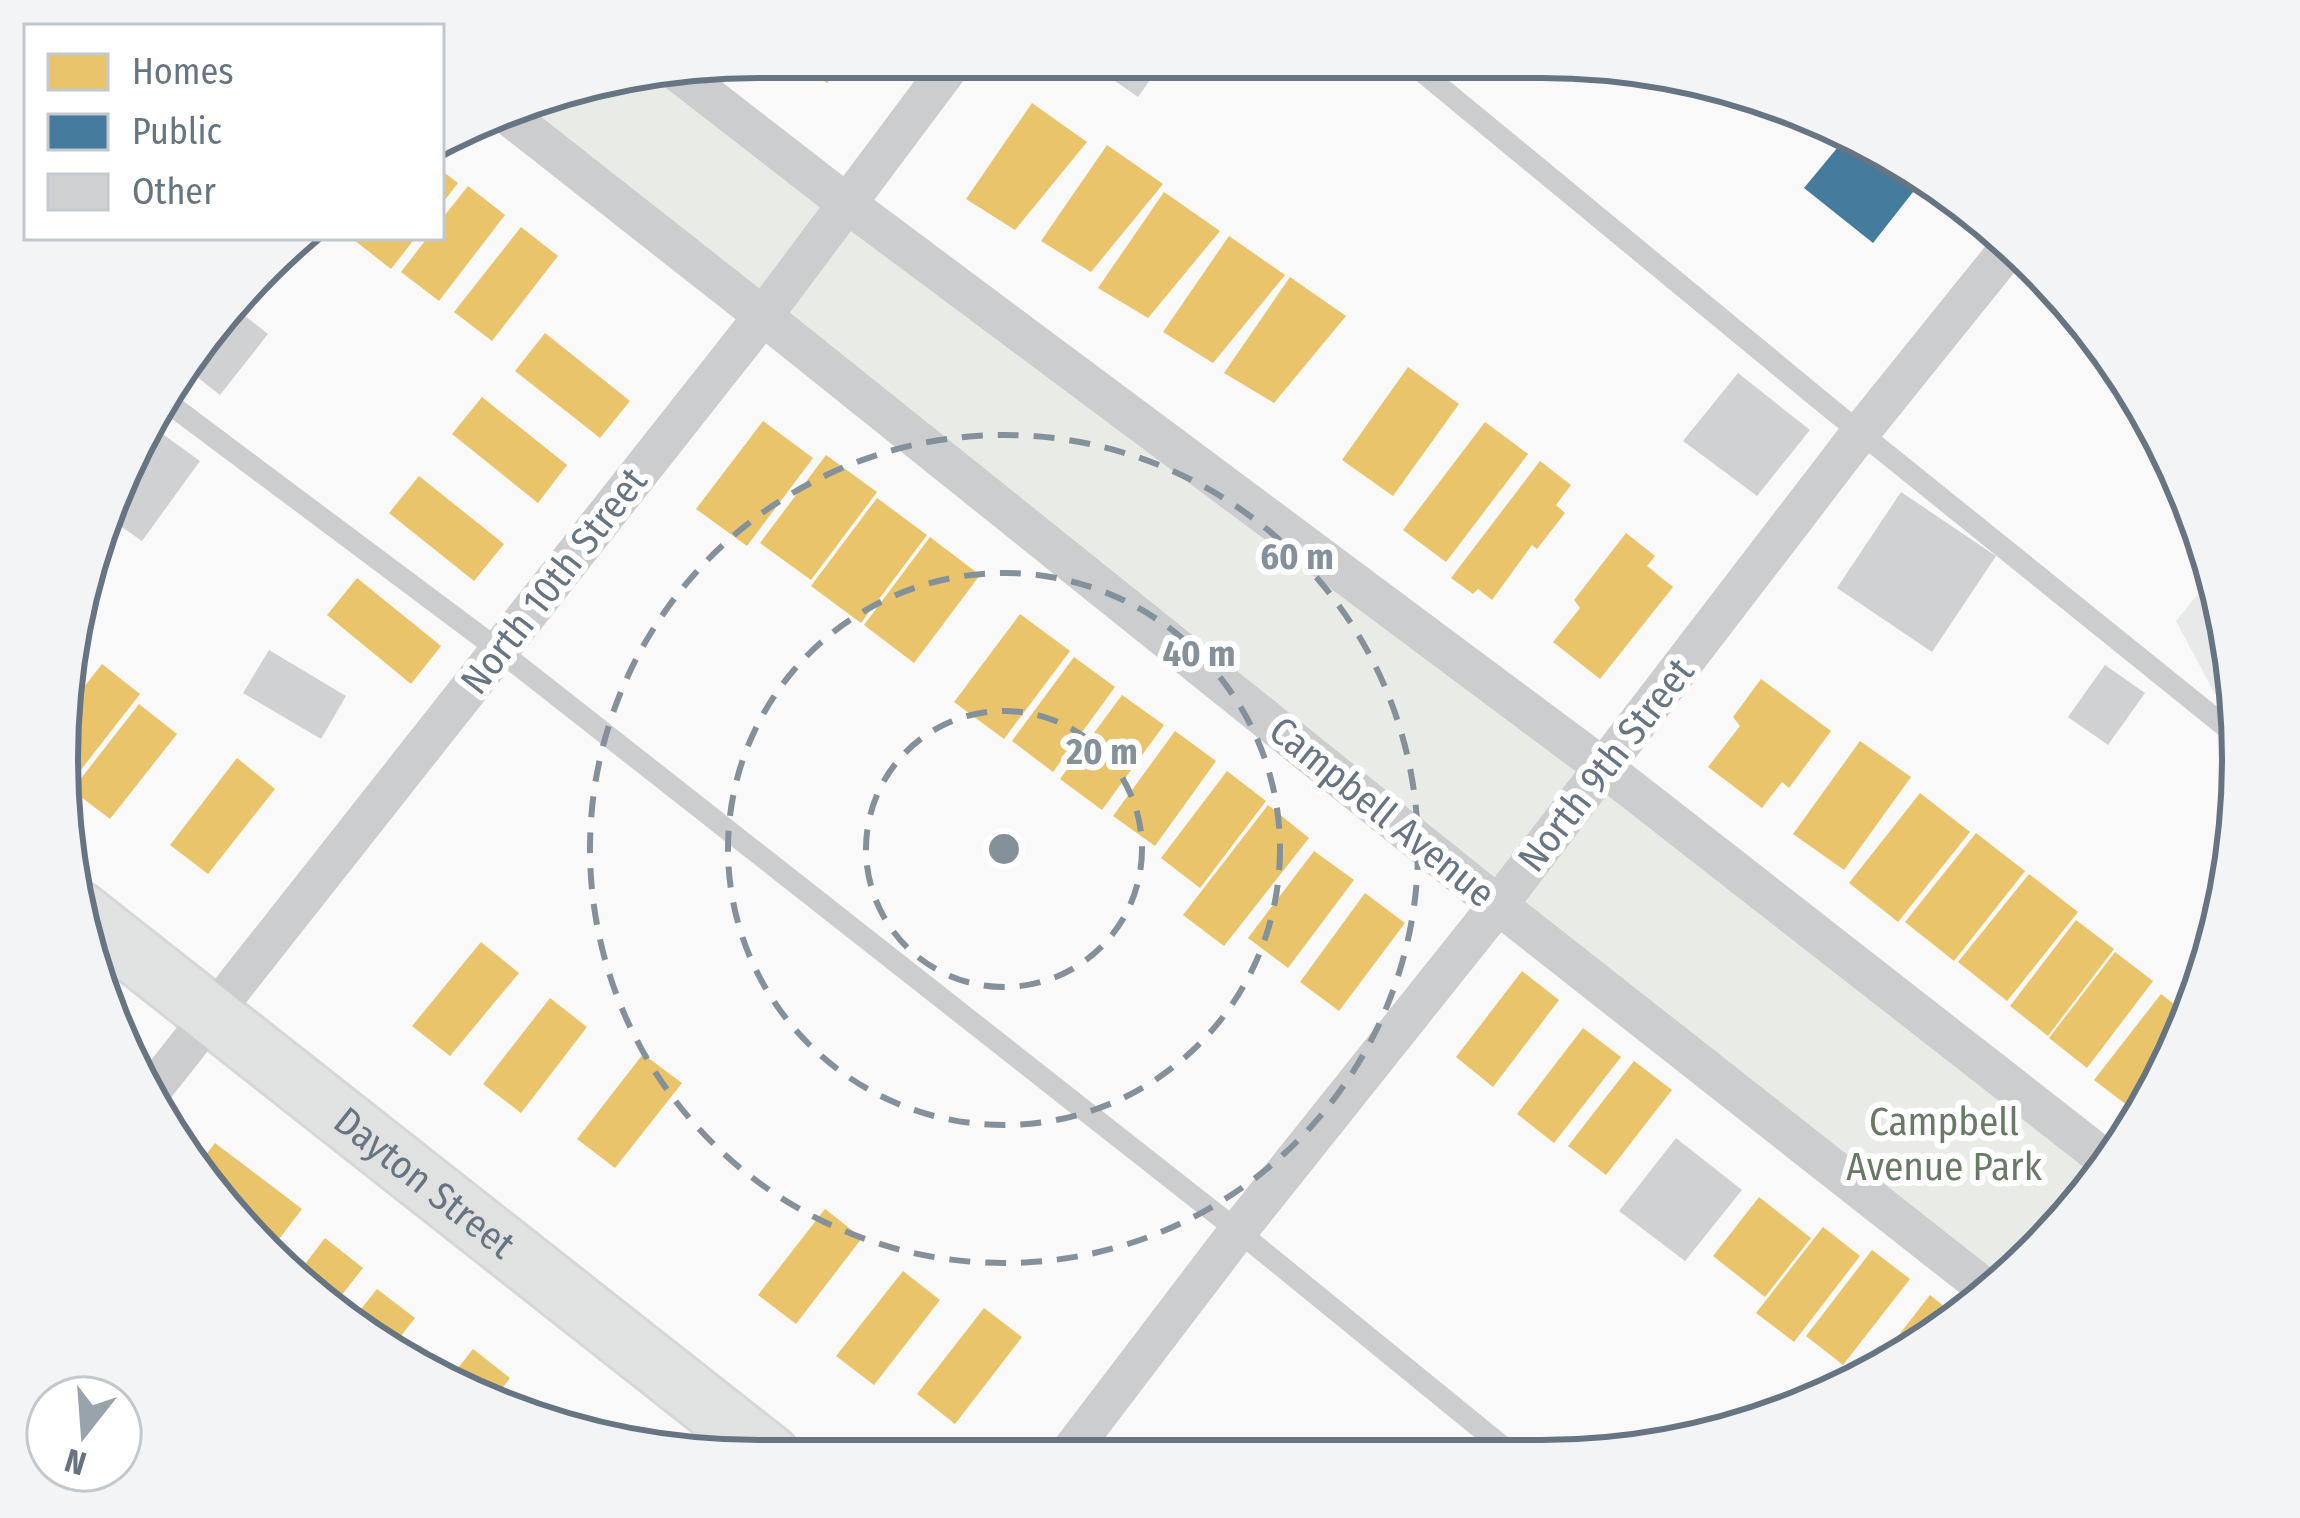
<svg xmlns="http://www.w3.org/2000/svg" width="2300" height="1518" font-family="'Fira Sans Condensed',sans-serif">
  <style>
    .built { fill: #e8e9e9 }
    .green { fill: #e8ebe6 }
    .homes { fill: #e9c46a }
    .public { fill: #457b9d }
    .building { fill: #d0d1d2 }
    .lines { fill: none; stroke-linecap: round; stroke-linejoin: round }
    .secondary-casing { stroke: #d6d7d8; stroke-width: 63 }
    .lane { stroke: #cccdce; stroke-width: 21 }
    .street { stroke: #cccdce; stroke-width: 39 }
    .secondary { stroke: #e0e1e1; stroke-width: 57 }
    .ring { fill: none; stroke: #85919a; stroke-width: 6; stroke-dasharray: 21 15 }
    .labels { text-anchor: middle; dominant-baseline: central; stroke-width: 12; stroke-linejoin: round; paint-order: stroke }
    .street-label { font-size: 39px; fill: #667581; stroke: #fff }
    .park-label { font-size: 39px; fill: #687965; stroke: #fff }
    .rim { fill: none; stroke: #667581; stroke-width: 6 }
    .centre { fill: #85919a; stroke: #fff; stroke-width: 6 }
    .ring-label { font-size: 36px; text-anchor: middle; font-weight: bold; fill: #85919a; stroke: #fff; stroke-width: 12; stroke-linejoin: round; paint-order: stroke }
  </style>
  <rect width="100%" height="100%" fill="#f9f9f9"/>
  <path class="built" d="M2207,583l35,131h-1l-26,-20 -39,-73z"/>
  <path class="green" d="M676,71l1429,1088 -37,63 -84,65 -1483,-1177 33,-16z"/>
  <path class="homes" d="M791,57l57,1 -21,25z
    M1032,103l55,39 -72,88 -49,-31z
    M1107,145l56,39 -72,88 -50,-31z
    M441,170l17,13 -17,22z
    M468,186l37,29 -66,86 -38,-29 27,-35h13v-17z
    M1164,192l56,39 -72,87 -50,-30z
    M521,227l37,29 -66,85 -38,-29z
    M1229,236l56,39 -72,88 -50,-31z
    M356,237h60l-25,32 -37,-29z
    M1290,277l56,39 -72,87 -50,-30z
    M545,333l85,68 -30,37 -85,-67z
    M1408,367l51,37 -66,92 -51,-36z
    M482,397l85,68 -29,38 -86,-69z
    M763,421l50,37 -66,88 -51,-37z
    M1485,422l43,32 -82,108 -43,-32z
    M826,455l51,37 -66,88 -51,-37z
    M1540,461l31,24 -15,20 9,8 -28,36 -5,-4 -40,55 -14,-11 -5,5 -22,-16z
    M419,476l85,68 -30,37 -85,-68z
    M877,498l50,37 -66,88 -50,-37z
    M1626,533l29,23 -8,10 26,21 -73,92 -47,-37 27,-34 -6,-8z
    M930,537l50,38 -66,88 -50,-38z
    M357,578l84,68 -30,38 -84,-69z
    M1020,614l50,37 -66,88 -50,-37z
    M1074,657l41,30 -62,85 -41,-31z
    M102,664l38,30 -67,86 -9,-7 -5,-54z
    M1761,679l70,52 -42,57 -7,-6 -20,26 -54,-41 32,-41 -7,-9z
    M1122,695l42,30 -62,85 -42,-31z
    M139,704l38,30 -67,85 -38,-29z
    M1175,731l41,30 -61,85 -42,-30z
    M1860,741l51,36 -67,93 -51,-36z
    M237,758l38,31 -67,85 -38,-29z
    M1227,771l39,30 -66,87 -39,-30z
    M1920,793l50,39 -72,90 -49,-39z
    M1268,805l41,33 -85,108 -41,-31z
    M1976,833l49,38 -71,90 -49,-39z
    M1314,851l40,29 -66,88 -40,-30z
    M2029,874l49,38 -71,89 -49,-39z
    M1365,893l40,30 -66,88 -39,-29z
    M2076,920l38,29 -66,87 -38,-30z
    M481,942l38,31 -69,83 -38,-30z
    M2115,952l38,29 -66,87 -38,-30z
    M1522,971l37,29 -66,87 -37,-30z
    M2161,994l27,21 -56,94 -38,-29z
    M550,998l37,29 -66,86 -38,-29z
    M1583,1028l38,29 -67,86 -37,-29z
    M643,1054l39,29 -67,85 -38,-29z
    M1634,1061l38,29 -66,85 -38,-29z
    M215,1143l87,66 -29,38 -25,-19 -51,-62z
    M1759,1197l52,41 -46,59 -52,-41z
    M825,1209l37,29 -66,86 -38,-29z
    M1823,1227l37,29 -66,86 -38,-29z
    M325,1238l38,30 -33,42 -38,-29z
    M1872,1250l38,29 -67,86 -37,-29z
    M903,1271l37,29 -66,85 -38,-29z
    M377,1289l38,29 -25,32 -40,-27z
    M1930,1295l21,17 -80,62 -1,-2z
    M984,1308l38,29 -67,87 -38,-30z
    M473,1349l37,29 -18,24 -48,-16z
    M513,1391l36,28 -46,-14z"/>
  <path class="public" d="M1852,130l72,48 -51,65 -69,-55z"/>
  <path class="building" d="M1096,59l55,1h13l-26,37 -46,-32z
    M235,308l33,26 -48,61 -33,-26z
    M1738,373l72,57 -53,66 -74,-55z
    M149,424l51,37 -58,80 -26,-18 -19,26 13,-58z
    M1901,492l95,64 -64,96 -95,-64z
    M269,650l77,46 -25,43 -78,-46z
    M2105,665l40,28 -37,52 -40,-28z
    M1676,1138l66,52 -57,71 -66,-50z"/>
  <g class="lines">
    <defs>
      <g id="secondary">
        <path id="s1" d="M78,910l692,545"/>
      </g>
    </defs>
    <use href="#secondary" class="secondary-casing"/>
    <path class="lane" d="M1410,62l421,347 407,328
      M163,399l337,252 738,580 280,228"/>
    <path class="street" d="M676,71l170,132 758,565 501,391
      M501,110l262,206 735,589 486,382
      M146,1098l617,-782 193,-258
      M1066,1457l172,-226 260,-326 362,-472 153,-190"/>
    <use href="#secondary" class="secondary"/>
  </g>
  <g class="ring">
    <circle cx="1004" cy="849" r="138"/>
    <circle cx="1004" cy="849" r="276"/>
    <circle cx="1004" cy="849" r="414"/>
  </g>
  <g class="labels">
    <g class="street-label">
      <text transform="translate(554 581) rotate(-52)">North 10th Street</text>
      <text transform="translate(1606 765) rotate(-52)">North 9th Street</text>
      <text transform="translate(1382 812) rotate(39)">Campbell Avenue</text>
      <text stroke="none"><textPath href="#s1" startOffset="441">Dayton Street</textPath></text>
    </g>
    <g class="park-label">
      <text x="1944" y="1122">Campbell<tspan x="1944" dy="45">Avenue Park</tspan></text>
    </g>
  </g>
  <path d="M0 0H2300V1518H0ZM759 78H1541A681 681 0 0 1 2222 759V759A681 681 0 0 1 1541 1440H759A681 681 0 0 1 78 759V759A681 681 0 0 1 759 78Z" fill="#f3f4f5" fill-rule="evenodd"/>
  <path class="rim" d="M759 78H1541A681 681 0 0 1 2222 759V759A681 681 0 0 1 1541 1440H759A681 681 0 0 1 78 759V759A681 681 0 0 1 759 78Z"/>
  <circle cx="1004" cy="849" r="18" class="centre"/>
  <g class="ring-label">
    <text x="1297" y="569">60 m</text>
    <text x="1199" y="666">40 m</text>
    <text x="1102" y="764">20 m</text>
  </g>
  <rect x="24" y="24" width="420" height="216" fill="#ffffff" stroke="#c2c8cd" stroke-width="3"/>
  <rect x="48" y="54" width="60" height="36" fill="#e9c46a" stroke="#c2c8cd" stroke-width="3"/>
  <text x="132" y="84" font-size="36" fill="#667581">Homes</text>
  <rect x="48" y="114" width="60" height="36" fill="#457b9d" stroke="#c2c8cd" stroke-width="3"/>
  <text x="132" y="144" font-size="36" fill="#667581">Public</text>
  <rect x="48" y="174" width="60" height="36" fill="#d0d1d2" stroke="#c2c8cd" stroke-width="3"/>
  <text x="132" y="204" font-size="36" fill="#667581">Other</text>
  <g transform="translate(84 1434) rotate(197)"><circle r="57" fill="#ffffff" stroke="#c2c8cd" stroke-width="3"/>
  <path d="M0-9L21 45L0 30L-21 45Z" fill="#99a3ab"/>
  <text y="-18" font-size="33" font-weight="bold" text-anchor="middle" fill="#667581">N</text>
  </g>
</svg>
